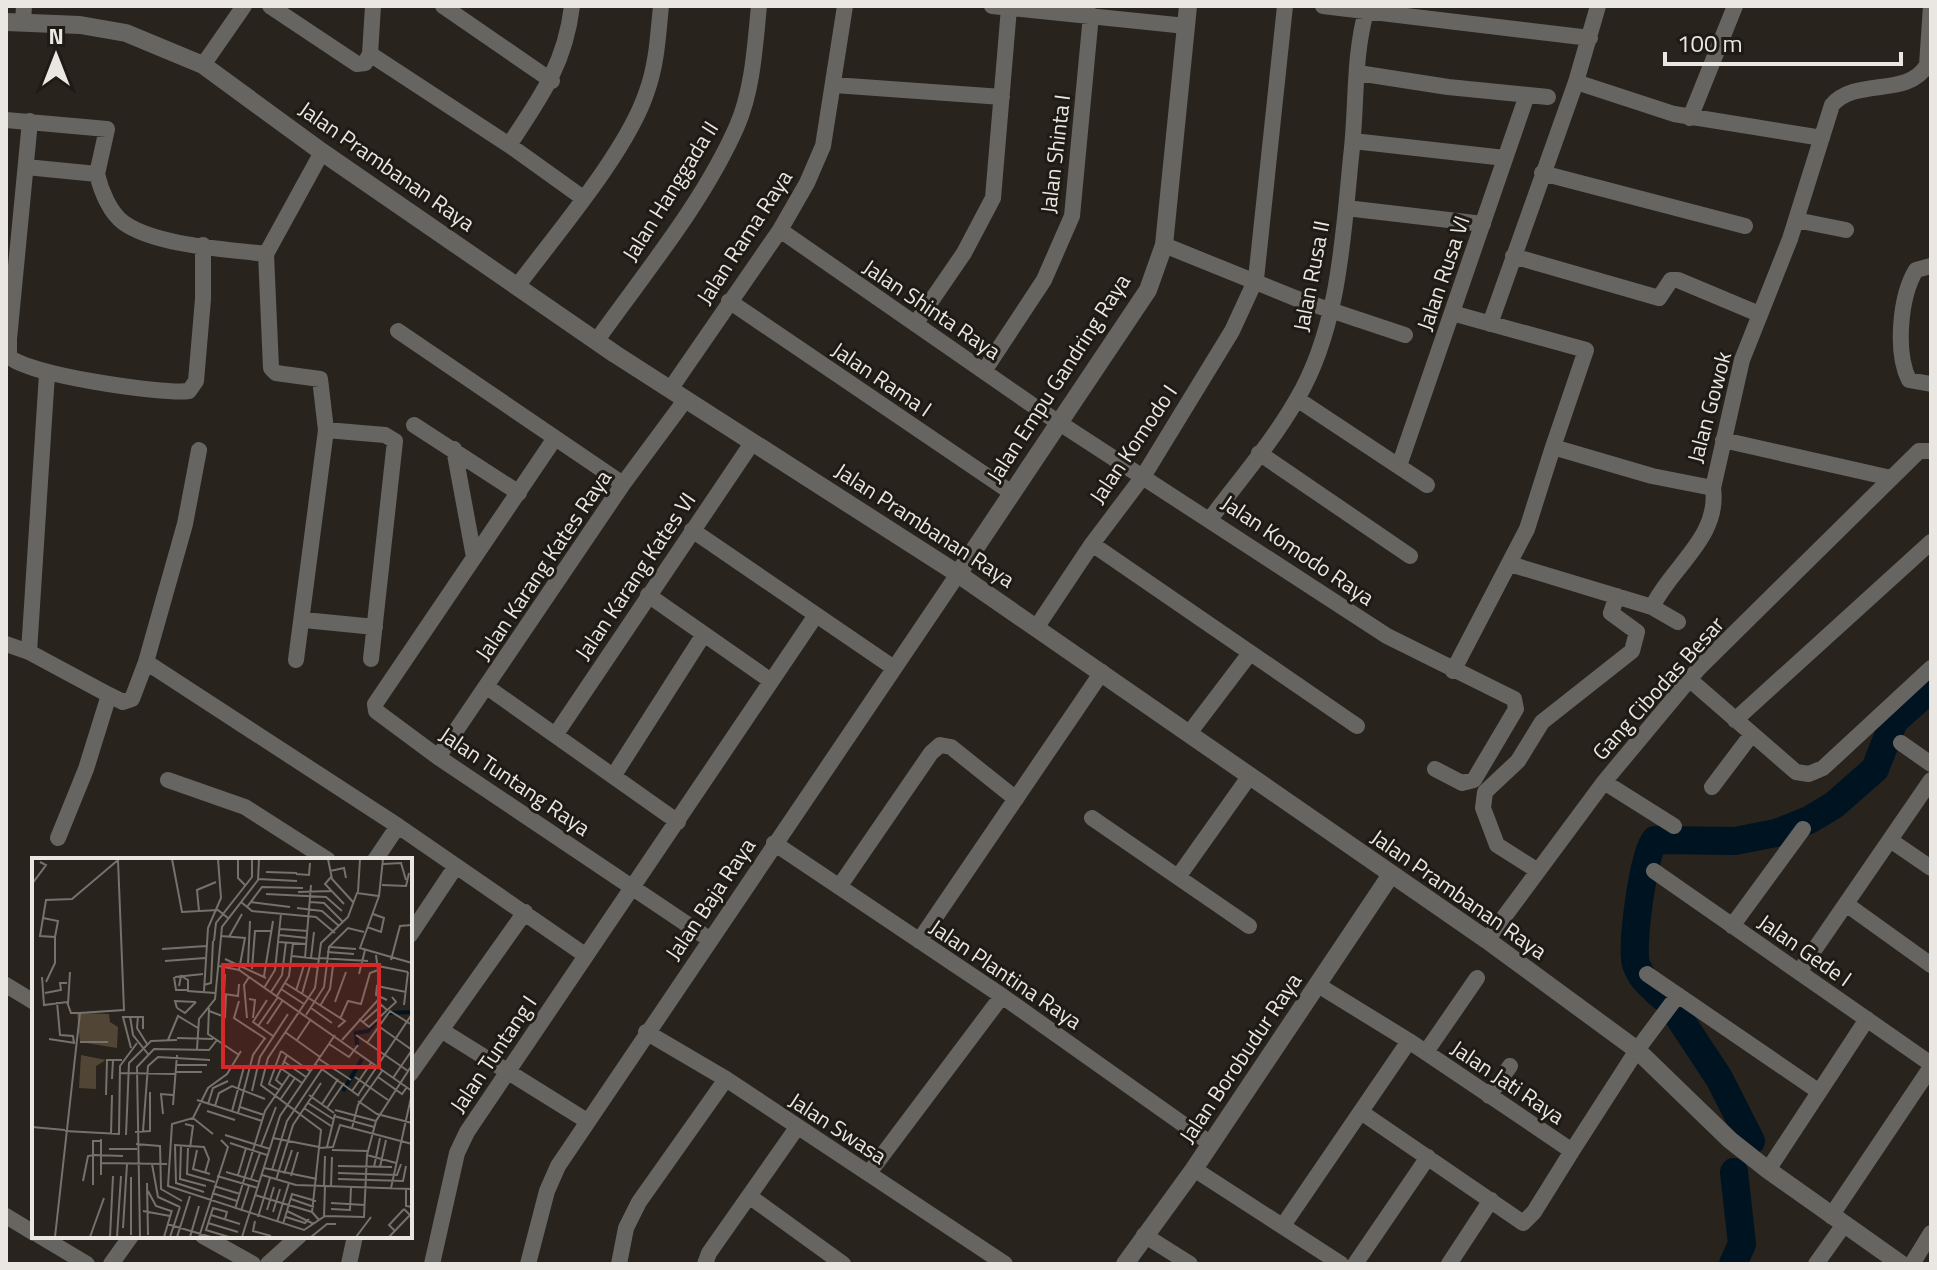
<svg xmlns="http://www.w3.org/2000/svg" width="1937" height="1270" font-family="'Titillium Web',sans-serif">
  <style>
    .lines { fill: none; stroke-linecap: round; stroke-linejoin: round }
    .river { stroke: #001321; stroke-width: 28 }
    .minor { stroke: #676562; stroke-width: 16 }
    .tertiary { stroke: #676562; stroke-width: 18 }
    .labels { text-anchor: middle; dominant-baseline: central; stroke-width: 6; stroke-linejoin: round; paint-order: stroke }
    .street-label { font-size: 22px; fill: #eae7e3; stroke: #1e1a14 }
    .inset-river { fill: none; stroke: #001321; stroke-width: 4 }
    .inset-road { fill: none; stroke: #76716c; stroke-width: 2 }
    .view { fill: #d62828; fill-opacity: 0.15; stroke: #d62828; stroke-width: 4 }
    .inset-edge { fill: none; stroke: #eae7e3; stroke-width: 4 }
  </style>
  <rect width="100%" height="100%" fill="#28231d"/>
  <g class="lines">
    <path class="river" d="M1664,998c-12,-11 -22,-17 -28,-34 -5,-18 7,-110 19,-124l80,1 41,-8 33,-13 25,-15 41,-36 19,-48 37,-33
      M1672,1007l47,71 32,63
      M1733,1264l9,-20 -8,-72"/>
    <path class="minor" d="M270,6l87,58 8,-1 5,-9
      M443,6l109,75
      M992,6l194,20
      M1323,6l267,32
      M23,22l1,-16
      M370,54l139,91 74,53
      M370,54l3,-48
      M203,65l41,-59
      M1358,73l90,14 100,10
      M1576,82l98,32 148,24
      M834,85l168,12
      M1690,118l45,-112
      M6,120l101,9 -10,45 -71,-7
      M30,121l-21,218v17c14,18 155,39 180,35l7,-10 7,-82v-54
      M1353,141l152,17
      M509,145c32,-48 56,-81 63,-139
      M1542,173l203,53
      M97,174c4,17 13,39 27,49 33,23 103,26 142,31
      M1346,208l137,16
      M1796,220l50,10
      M780,230l258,179 349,227 127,63 2,10 -42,71 -12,3 -27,-14
      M1164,245l136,55 105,35
      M1513,256l146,42 12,-18h7l81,34
      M1931,266l-15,4c-16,26 -21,82 -7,110l22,4
      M518,285c39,-52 110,-135 129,-194 10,-28 11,-56 14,-85
      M729,301l283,192
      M1452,313l134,37 -33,97
      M916,323l48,-70 29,-55 16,-190
      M1490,324l86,-242 22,-76
      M398,331l225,153
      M597,340c49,-69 106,-137 140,-214 16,-37 18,-81 22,-120
      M984,371l60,-91 28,-64 19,-201
      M671,388l109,-158 27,-47 16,-37 22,-140
      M1297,399l130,86
      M414,425l105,68
      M326,430l59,5 10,6 -24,218
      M555,438l-180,266 1,7 62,46 271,182
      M1723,440l168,38
      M454,449l20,108
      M199,450l-14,74 -39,138 252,164 187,129
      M1259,453l151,103
      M1399,466l128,-371
      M1211,518c29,-39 62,-77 86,-119 42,-71 46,-162 54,-242 6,-48 2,-99 15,-145
      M692,530l202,138
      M1092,544l265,182
      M1510,564l142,43 26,15
      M648,595l123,86
      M1652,607c20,-41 68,-70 61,-119
      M304,620l71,7
      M1036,628l56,-84 52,-69 88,-144 24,-52 29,-273
      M6,644l23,8 18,-278
      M29,652l80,43
      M296,660l30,-230 -6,-51 -44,-6 -5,-5 -5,-114 56,-102
      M1453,671l74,-142 26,-82 99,29 61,12 29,-128 48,-121 42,-134c24,-28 76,-7 95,-40l4,-59
      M1689,679l107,93 13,2 14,-6 108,-100
      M487,687l191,135
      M1735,720l196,-178
      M1190,732l60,-79
      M556,734l196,-291
      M1901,743l30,21
      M438,757l185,-273 63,-85
      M614,775l90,-141
      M168,780l77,27 83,53
      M1604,782l70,44
      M1712,787l40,-53
      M1092,818l157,108
      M58,838l28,-69 23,-74 14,7 9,-3 14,-37
      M1890,840l41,28
      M774,843l228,153 209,148
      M375,860l23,-34
      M1538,871l-41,-26 -14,-37 2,-16 33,-31 24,-39 90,-71 5,-19 -26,-19 6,-17
      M1654,871l277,193
      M1178,877l71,-100
      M839,887l92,-134 9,-8 11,2 65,52
      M1846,904l85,61
      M1732,926l71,-97
      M410,935l46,-69
      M1487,940l117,-158 95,-114 220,-217h12
      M919,941l183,-269
      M1799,972l132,-192
      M1647,974l171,117
      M6,985l28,17
      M1318,985l91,56 163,110 65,-101 41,-55
      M441,1030l146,91
      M646,1032l80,47 279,185
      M1426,1052l51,-74
      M410,1074l115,-162
      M1489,1096l21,-30
      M1361,1112l162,111 11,-11 38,-61
      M1194,1169l147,95
      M1768,1170l99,-151
      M869,1173l133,-177
      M749,1196l94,68
      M6,1216l28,17
      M1831,1216l100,-149
      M1284,1224l125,-183
      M1144,1235l46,29
      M40,1236l47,28
      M203,1236l50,28
      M111,1264l20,-28
      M268,1264l31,-28
      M349,1264l6,-28
      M432,1264l25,-111 10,-21 349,-517
      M528,1264l19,-73 11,-25 400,-592
      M619,1264l7,-36 13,-26 87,-123
      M705,1264l4,-11 87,-124
      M1355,1264l73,-107
      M1449,1264l42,-64
      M1816,1264l27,-38
      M1912,1264l19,-31"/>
    <path class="tertiary" d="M6,22l74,3 46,8 77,32 119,87 293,202 343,220 529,366 150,110 93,90 38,30 133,94
      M958,574l190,-284 16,-45 24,-239
      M1125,1264l69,-95 196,-293"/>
  </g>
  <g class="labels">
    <g class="street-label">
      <text transform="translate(1055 154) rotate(-83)">Jalan Shinta I</text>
      <text transform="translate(387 166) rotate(35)">Jalan Prambanan Raya</text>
      <text transform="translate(670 191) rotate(-58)">Jalan Hanggada II</text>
      <text transform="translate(744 237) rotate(-57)">Jalan Rama Raya</text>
      <text transform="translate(1443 273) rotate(-71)">Jalan Rusa VI</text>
      <text transform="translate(1311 276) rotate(-79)">Jalan Rusa II</text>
      <text transform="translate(932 309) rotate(34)">Jalan Shinta Raya</text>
      <text transform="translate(1058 378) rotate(-57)">Jalan Empu Gandring Raya</text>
      <text transform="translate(882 379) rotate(34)">Jalan Rama I</text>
      <text transform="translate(1709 407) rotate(-75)">Jalan Gowok</text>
      <text transform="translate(1133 444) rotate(-56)">Jalan Komodo I</text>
      <text transform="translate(925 525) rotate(33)">Jalan Prambanan Raya</text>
      <text transform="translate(1298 550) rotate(34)">Jalan Komodo Raya</text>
      <text transform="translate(543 565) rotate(-56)">Jalan Karang Kates Raya</text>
      <text transform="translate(635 576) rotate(-56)">Jalan Karang Kates VI</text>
      <text transform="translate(1658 688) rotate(-48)">Gang Cibodas Besar</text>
      <text transform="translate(515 781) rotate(34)">Jalan Tuntang Raya</text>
      <text transform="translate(1459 894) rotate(35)">Jalan Prambanan Raya</text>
      <text transform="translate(710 899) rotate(-56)">Jalan Baja Raya</text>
      <text transform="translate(1805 950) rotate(35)">Jalan Gede I</text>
      <text transform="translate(1006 974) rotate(34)">Jalan Plantina Raya</text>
      <text transform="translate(493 1054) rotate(-56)">Jalan Tuntang I</text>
      <text transform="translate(1240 1058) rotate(-56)">Jalan Borobudur Raya</text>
      <text transform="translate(1508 1082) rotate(34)">Jalan Jati Raya</text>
      <text transform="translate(838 1128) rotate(33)">Jalan Swasa</text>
    </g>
  </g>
  <g transform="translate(32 858)">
    <rect width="380" height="380" fill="#28231d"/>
    <path d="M45,155l32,1 1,8 8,5 -1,21 -37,-6zM49,197l25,5 -10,6v23l-17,-1z" fill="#514535"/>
    <path class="inset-river" d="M355,155l25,-1M325,187l-1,-12 12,-2 8,-9M311,233l19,-32"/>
    <path class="inset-road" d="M140,1l10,53 36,-2 10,8M206,1v19l7,7M296,1l4,20 21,23M351,6l18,-1 5,17M298,13l14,-3 2,10M234,14l31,1M264,16l13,1 1,-12M299,19l-6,7 19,20M226,21l39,2M0,26l14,-19 -6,-3M350,27l24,1 3,-13M266,34l34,-1M326,34l2,-33M234,36l60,3 16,14M347,38l-19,52 52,15M209,44l11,9 64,6 19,16M219,44l39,5M278,44l14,1 19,19M215,49l15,-20 41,1M265,50l25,3 17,15M167,53l-2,-21 19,-8M11,60l15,3 -3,16M335,69l14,5 3,-14 -11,-4M248,71l28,2M247,77l28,3M189,78l24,2 -6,32M197,79l13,-23M182,83l2,-18 36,-46v-18M247,84l27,2M298,89l26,2M130,91l44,-3M295,94l27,2M260,98l27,3M273,100l6,-73M279,100l3,-26M287,100l49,3M193,101l41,19M359,102l9,-34 12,-1M133,103l40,-3M216,106l2,-43M259,106l27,3M187,108l20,4 173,121M346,108l30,6M220,111l3,-38h17M193,116l-1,20 14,2 1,-12M327,116l6,-24M232,118l9,-55M10,119l2,28 23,-3 4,11h9M142,119l2,13h12M143,119l28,-3M14,124l9,-19v-26l-15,-1 6,-36 26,-1 46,-39M253,125l60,38 -7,6M172,127l7,-2 2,-42M147,128l2,-10 7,4v11l27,2M232,130l11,-18 6,-56M249,131l23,15M172,133l4,-63 13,-30 -3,-39M264,133l8,-26M239,134l11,-17 4,-33M13,135l16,-3 -1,-7h7M270,136l8,-28M245,138l12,-20 4,-33M217,141l6,1 -2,18M235,142l-14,22 20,14M355,142l-11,-5 1,-9 29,6M207,143l-5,17 32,21M25,144l3,33 13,1 1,7M303,144l11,-30M36,146l2,-32M372,147l4,-33M288,148l10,-17 3,-23M145,150l-2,-7 21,1M145,150l8,5 11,-11M177,150l-1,26 31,21M279,150l21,15M177,153l16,6 1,-22M274,157l18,-28 5,-40 19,-19 16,4M98,158l3,19 15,19M106,158l-1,12 10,16M215,160l-3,-33 5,-8M308,161l8,-18 13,3 9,-31 8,-3 -2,-15M327,161l10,8 27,-25 -4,-5M331,164l19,-17M235,166l16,-24M345,167l35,25M226,168l20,-29M253,174l35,25M324,177l52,36M145,180l36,1M17,181l26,4M136,182l10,-24 20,12M265,182l14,-21M310,182l35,-39 10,9M48,184h28M335,185l23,-32 22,14M297,186l20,13 9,-12M99,190l-8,-31h20v12M165,191l2,-30 16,-20 7,-72 36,-47 1,-21M209,193l-14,23 -19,14 -15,30 -21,6 -4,62 136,44 21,-14 39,1 3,-62 9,-34 36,-56M249,193l29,20M287,201l32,21M251,203l23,16M283,206l44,32M144,207h31M247,209l23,16M144,214h26M88,215l56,1M323,219l33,23M346,219l24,17 5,-7M361,220l19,-28M80,221l1,-19h9M250,227l-6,-5 11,-25M247,232l-10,-6 12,-33M220,233l8,-34 28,-43M320,233l19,-28M74,237l1,-35h6M277,237l25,18M326,237l54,-81M165,242l65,21M248,242l15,-22M326,243l19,13 35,9M276,245l25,16M176,246l5,-16 15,-7M290,246l16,-25M141,247l4,-50M183,248l4,-13 13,-7 33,13M208,249l24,8M272,250l27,18M295,250l17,-25M303,252l41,11M175,253l28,9M200,253l12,-44M206,255l15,-58 12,-17M131,256l-2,-20 12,1M302,258l40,11M161,260l20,16M153,266l8,2 -3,22M0,269l33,3M320,270l6,-23 24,-34M33,273l55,3M111,273l5,-65 10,-9 52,3M103,274l15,-1v-39M79,276l1,-39M87,276l1,-68 17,-23M94,277l3,-72 22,-22 26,-1M193,277l45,14M241,280l46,9M198,285l37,12M104,286l24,2M128,287l1,44 21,12M142,287l30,2 5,12 -4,14M143,287l1,38 28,9M149,287l-1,34 26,7M229,288l15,-39M295,289l8,-33M156,290l-1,26 28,8M287,290l14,-1 7,-22 72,19M77,291h28M165,292l-4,19 17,5M300,292l36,1M62,297l29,1M335,297l29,8M69,305l66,1M120,306l6,33 22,10M306,308l54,1M342,309l6,-29M348,309l6,-27M232,310l53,11M240,312l15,-49 35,-52M194,314l34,10M306,315l59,2 4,-11M252,316l8,-24M69,317v-36M206,317l8,-27M230,317l34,10 116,4M185,318l41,12M259,318l7,-24M99,319v58M219,321l9,-26M306,321l65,2 3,-15M244,322l17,-55 28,-42M51,323l5,-25 6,-1M115,325l1,52M61,327v-44h8M182,328l26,8M292,328l1,-30M299,328l1,-29M359,330l21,-95M374,330v18l6,1M116,333l8,15 15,5M180,335l25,8M223,337l57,17 7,8M259,341l23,8M299,345l34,2M203,351l30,-98 25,-37M299,351l19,1 1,-23M235,352l7,-23M111,353l27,5M209,353l8,-25M255,353l27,13M241,354l7,-23M280,354l9,-82 -60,-45 7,-27 47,-70 6,-45 27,-26 9,-24 22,3 4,-37M179,357l29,9M226,359l12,-39M254,359l19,6 4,-4M292,359l1,-31M193,361l2,-7 -14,-4 -7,22 23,7M223,363l-2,10 18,5M245,364l12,-39M176,365l30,9M135,366l44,13M251,366l9,-30 24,7M91,370l4,-64M363,373l-6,-6 15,-16M23,379l25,-224 44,-3 -6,-150M58,379l14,-39M78,379l3,-61M85,379l4,-61M108,379l-3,-170 17,-18 55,1 8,-10M132,379l8,-27M138,379l10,-30M145,379l13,-41M158,379l9,-31M167,379l29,-90 -7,-7M210,379l38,-121 55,-81M279,379l16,-13h9M324,379l15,-20M357,379l21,-22 -6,-6"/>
    <path class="view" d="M191,107h156v102h-156z"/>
    <rect width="380" height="380" class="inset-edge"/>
  </g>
  <rect width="1937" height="1270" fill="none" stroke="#eae7e3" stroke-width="16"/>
  <g transform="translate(56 56)" stroke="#1e1a14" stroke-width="6" paint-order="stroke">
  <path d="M0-6L14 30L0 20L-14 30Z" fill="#eae7e3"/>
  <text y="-12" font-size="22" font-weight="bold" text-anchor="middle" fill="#eae7e3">N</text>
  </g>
  <path d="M1665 52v12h236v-12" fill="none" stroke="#eae7e3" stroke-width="4"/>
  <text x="1677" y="52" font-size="24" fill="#eae7e3" stroke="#1e1a14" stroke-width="6" paint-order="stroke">100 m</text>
</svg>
